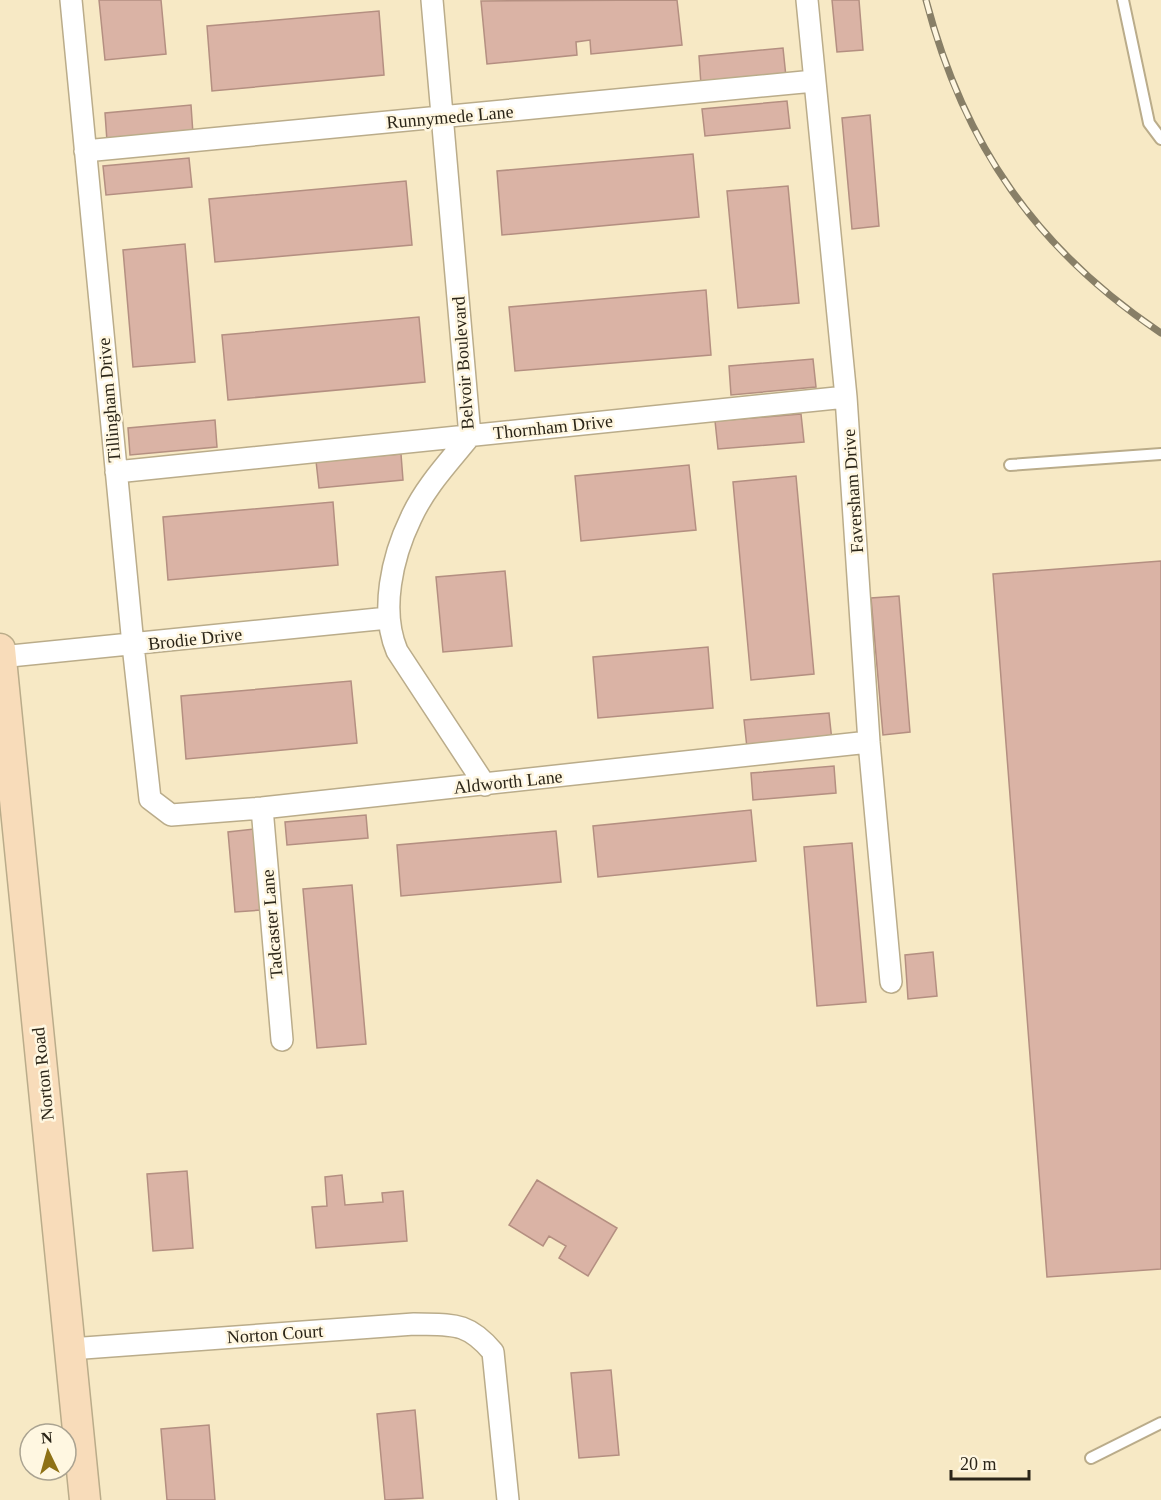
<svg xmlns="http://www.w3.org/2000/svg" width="1161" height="1500" font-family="'Times New Roman',serif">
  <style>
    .building { fill: #dab3a5; stroke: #b48f81; stroke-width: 1.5 }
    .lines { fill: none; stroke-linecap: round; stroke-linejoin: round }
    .service-casing { stroke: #baac8a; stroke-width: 14 }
    .minor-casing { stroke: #baac8a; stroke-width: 24 }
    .secondary-casing { stroke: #baac8a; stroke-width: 33 }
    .service { stroke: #fff; stroke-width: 10 }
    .minor { stroke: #fff; stroke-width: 21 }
    .secondary { stroke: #f8dcba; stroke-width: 30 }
    .rail-casing { stroke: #887f67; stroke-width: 7 }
    .rail { stroke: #fff7e1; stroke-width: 4.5; stroke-dasharray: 14; stroke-linecap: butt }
    .labels { text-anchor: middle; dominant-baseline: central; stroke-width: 5; stroke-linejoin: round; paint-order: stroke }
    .street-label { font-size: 18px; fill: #2b2518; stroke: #fff7e1 }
  </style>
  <rect width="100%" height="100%" fill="#f7e9c5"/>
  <path class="building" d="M99,0h62l5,54 -61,6z
    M677,0l5,45 -91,9 -1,-14 -14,2 1,13 -90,9 -6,-63z
    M832,0h27l4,50 -26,2z
    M379,11l5,64 -172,16 -5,-65z
    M783,48l3,29 -85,8 -2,-29z
    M787,101l3,27 -85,8 -3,-27z
    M191,105l2,29 -86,7 -2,-28z
    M870,115l9,111 -27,3 -10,-111z
    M693,154l6,63 -197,18 -5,-64z
    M189,158l3,29 -86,8 -3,-29z
    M406,181l6,64 -197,17 -6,-63z
    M788,186l11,117 -61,5 -11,-117z
    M185,244l10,118 -62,5 -10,-117z
    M706,290l5,65 -196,16 -6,-64z
    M419,317l6,65 -197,18 -6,-65z
    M813,359l3,28 -85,8 -2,-29z
    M801,414l3,28 -86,7 -3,-28z
    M215,420l2,27 -87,8 -2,-27z
    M401,454l2,26 -84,8 -3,-27z
    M689,465l7,65 -115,11 -6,-65z
    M796,476l18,198 -63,6 -18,-198z
    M333,502l5,63 -170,15 -5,-63z
    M1161,561v708l-114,8 -54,-703z
    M505,571l7,75 -69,6 -7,-75z
    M899,596l11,136 -27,3 -12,-137z
    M708,647l5,61 -115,10 -5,-61z
    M351,681l6,62 -171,16 -5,-63z
    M829,713l3,28 -85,7 -3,-28z
    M834,766l2,27 -83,7 -2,-27z
    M751,810l5,51 -158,16 -5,-51z
    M366,815l2,23 -81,7 -2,-23z
    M254,829l7,81 -26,2 -7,-80z
    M556,831l5,51 -160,14 -4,-51z
    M852,843l14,159 -49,4 -13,-159z
    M352,885l14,159 -49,4 -14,-159z
    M933,952l4,44 -29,3 -3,-44z
    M187,1171l6,77 -40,3 -6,-77z
    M342,1175l3,30 38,-3 -1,-9 21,-2 4,50 -91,7 -4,-41 15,-1 -2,-29z
    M537,1180l80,48 -29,48 -29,-18 7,-12 -17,-10 -6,10 -34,-21z
    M611,1370l8,85 -40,3 -8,-85z
    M415,1410l8,88 -38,2 -8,-86z
    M209,1425l6,75h-48l-6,-71z"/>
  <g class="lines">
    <defs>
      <path id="service" d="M1123,0l26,123 12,16
        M1010,465l151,-11
        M1091,1458l70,-35"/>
      <path id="minor" d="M71,0l62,645 17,154 21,16 91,-7 607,-66
        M432,0l38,436c-21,26 -45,51 -59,82 -19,39 -31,93 -14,133l88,134
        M807,0l39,397 23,345 22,240
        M85,151l729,-70
        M116,472l730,-75
        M0,657l388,-39
        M262,808l20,232
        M70,1349l344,-25c38,1 53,-3 79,28l15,148"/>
      <path id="secondary" d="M0,649l85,851"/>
    </defs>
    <use href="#service" class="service-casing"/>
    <use href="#minor" class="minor-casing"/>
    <use href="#secondary" class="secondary-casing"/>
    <use href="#service" class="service"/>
    <use href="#minor" class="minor"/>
    <use href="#secondary" class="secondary"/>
    <defs>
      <path id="rail" d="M926,0c38,145 110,249 235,333"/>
    </defs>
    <use href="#rail" class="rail-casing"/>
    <use href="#rail" class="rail"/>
  </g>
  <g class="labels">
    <g class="street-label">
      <text transform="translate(450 117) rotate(-5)">Runnymede Lane</text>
      <text transform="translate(463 363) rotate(-94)">Belvoir Boulevard</text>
      <text transform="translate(109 400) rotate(-95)">Tillingham Drive</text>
      <text transform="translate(553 427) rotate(-6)">Thornham Drive</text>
      <text transform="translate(853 491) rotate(-94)">Faversham Drive</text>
      <text transform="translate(195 639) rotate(-6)">Brodie Drive</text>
      <text transform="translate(508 782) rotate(-6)">Aldworth Lane</text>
      <text transform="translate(272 924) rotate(-95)">Tadcaster Lane</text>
      <text transform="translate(43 1074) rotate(-96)">Norton Road</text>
      <text transform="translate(275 1334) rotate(-4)">Norton Court</text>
    </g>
  </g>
  <g transform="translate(48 1452) rotate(355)"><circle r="28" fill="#fff7e1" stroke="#aaa391" stroke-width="1.5"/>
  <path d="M0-4.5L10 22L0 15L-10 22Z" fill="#8e7115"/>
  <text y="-9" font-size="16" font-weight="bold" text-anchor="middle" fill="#2b2518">N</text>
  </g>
  <path d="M951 1470v9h78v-9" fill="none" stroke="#2b2518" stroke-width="3"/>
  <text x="960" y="1470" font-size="18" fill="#2b2518" stroke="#fff7e1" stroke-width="4.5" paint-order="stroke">20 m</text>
</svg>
